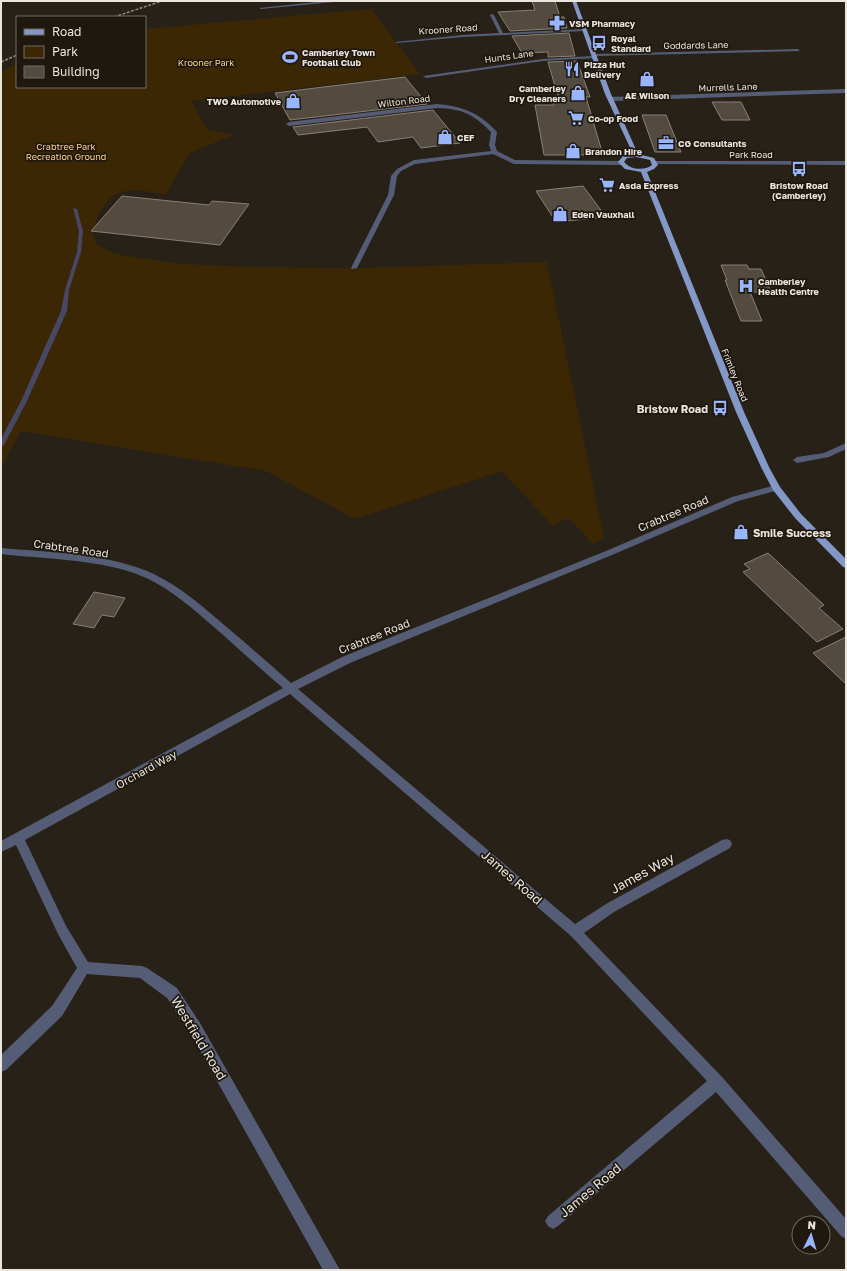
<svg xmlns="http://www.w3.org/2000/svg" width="847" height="1271" font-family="'Golos Text',sans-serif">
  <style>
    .green { fill: #3c2705 }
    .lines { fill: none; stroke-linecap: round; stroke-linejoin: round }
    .stream { fill: #484764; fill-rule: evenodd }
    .building { fill: #534b40; stroke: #898075 }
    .minor { fill: #545d75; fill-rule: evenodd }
    .major { fill: #8498c8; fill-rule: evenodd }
    .rail { stroke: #908a83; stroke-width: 1.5; stroke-dasharray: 3 1.5; stroke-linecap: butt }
    .labels { text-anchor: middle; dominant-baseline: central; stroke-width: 3.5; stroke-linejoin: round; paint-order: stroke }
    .far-poi-label { font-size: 9px; font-weight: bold; fill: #eae5df; stroke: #1e180e; text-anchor: start }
    .far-street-label { font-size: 9px; fill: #eae5df; stroke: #1e180e }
    .far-park-label { font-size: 9px; fill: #fdcf91; stroke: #1e180e }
    .poi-label { font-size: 11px; font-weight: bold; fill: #eae5df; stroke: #1e180e; text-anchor: end }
    .street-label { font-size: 11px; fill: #eae5df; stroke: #1e180e }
    .near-street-label { font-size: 13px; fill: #eae5df; stroke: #1e180e }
  </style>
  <rect width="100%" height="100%" fill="#282118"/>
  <path class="green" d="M371,9l49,65 -229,27 17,29 26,5 -45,18 -23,42c-44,-10 -60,-7 -74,39l5,10 18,10 66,10 80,3 93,1 193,-6 57,276 -11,6 -24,-26 -17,7 -50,-54 -147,48 -89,-48 -245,-40 -20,37v-397l16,-7v23h128v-58z"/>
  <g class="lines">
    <path class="stream" d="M73,208l4,1 6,22 -2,21 -12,38 -2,21 -40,90 -23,44 -3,2v-8l20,-38 40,-90 4,-21 12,-38 2,-21z"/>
  </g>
  <path class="building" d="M532,1h23l5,16h4l3,11 -57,3 -12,-19 37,-2z
    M569,33l6,23 -27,1v-5l-26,1 -10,-17z
    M577,61l13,36h-4l17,58h-59l-9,-50h19l-1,-5h6l-11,-38z
    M405,77l22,27 -137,16 -15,-27z
    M712,102h29l9,18h-28z
    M433,110l27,33 -39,5 -8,-11 -35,5 -11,-15 -69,8 -5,-8z
    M642,115h24l15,37h-26z
    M583,186l23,31 -50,5 -20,-31z
    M122,196l87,9 3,-4 37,3 -29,41 -129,-14z
    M721,265h26l2,4h12l10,23h-21l12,29h-21l-16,-41h2z
    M768,553l56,52 -5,3 24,21 -26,13 -74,-70 7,-3 -6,-5z
    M94,592l31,6 -11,19 -12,-2 -8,13 -21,-4z
    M846,637v47l-33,-31z"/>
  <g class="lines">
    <path class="minor" d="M326,1h18l-83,8 -2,-1z
      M492,14l2,1 9,18 81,-4 2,1 -2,1 -121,6 -66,6 -2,-1 68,-7 36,-2 -9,-18z
      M798,49l2,2 -203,5 -2,2 -52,3 -117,17 -3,-2 120,-17 49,-3 2,-2z
      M846,89v4l-235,8 -3,-2 3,-2z
      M437,104c25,2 43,9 60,28l-2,13 2,6 18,9 106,1 3,2 -3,2 -107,-1 -21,-10 -78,10 -14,7 -4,5 -3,19 -37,73 -5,1 -1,-1 37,-73 3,-19 6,-7 17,-9 77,-9 -2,-6 2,-13c-18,-18 -28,-23 -54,-24l-148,18 -3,-2 3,-2z
      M655,161h191v4l-193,-1v-2z
      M846,443v6l-17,8 -32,6 -4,-3 4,-3 27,-4z
      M776,485l4,3 -1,2 -41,11 -126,54 -262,108 -52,26 277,235 31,-20 116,-64 4,-1 4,1 2,4 -2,4 -116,64 -30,21 138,144 124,142v20l-5,-3 -125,-144 -158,134 -5,3 -5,-3 -3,-5 3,-5 159,-135 -136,-145 -281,-242 -265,146 41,86 22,36 54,4 5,2 30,20 23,35 140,247h-17l-133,-237 -23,-35 -27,-20 -53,-4 -25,42 -56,54 -5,2v-17l51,-49 25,-38 -19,-34 -42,-89 -15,7v-11l282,-153c-21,-18 -41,-36 -62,-55 -27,-23 -53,-48 -87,-60 -42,-14 -89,-14 -133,-19v-6c46,4 97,5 141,21 34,13 60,37 87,60 21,18 42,36 62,54l51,-26 264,-106 126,-54z"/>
    <path class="major" d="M572,1h4l35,93 27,60 16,4 4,7 -4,4 -7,3 97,240 25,55 11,20 21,27 45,45v9l-3,-1 -48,-49 -22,-28 -12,-23 -25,-55 -95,-240 -16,-3 -7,-7 5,-6 10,-2 -28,-60zM636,157l14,3 2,5c-8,6 -21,5 -28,-3l3,-4z"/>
    <path class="rail" d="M114,17l48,-16
      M1,62l16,-7"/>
  </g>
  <defs>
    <symbol id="pharmacy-bare" viewBox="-9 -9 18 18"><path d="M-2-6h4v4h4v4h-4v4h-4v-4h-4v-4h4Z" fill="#99b5fd" stroke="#1e180e" stroke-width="2.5" paint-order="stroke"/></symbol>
    <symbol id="bus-bare" viewBox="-9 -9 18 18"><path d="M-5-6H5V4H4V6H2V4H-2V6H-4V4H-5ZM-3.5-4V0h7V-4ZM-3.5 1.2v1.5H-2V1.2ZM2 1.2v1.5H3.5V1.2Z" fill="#99b5fd" stroke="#1e180e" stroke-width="2.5" paint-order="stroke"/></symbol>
    <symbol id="stadium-bare" viewBox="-9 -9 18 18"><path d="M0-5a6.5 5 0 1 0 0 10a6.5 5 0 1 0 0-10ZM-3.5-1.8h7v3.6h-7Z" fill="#99b5fd" stroke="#1e180e" stroke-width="2.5" paint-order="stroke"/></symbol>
    <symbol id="restaurant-bare" viewBox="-9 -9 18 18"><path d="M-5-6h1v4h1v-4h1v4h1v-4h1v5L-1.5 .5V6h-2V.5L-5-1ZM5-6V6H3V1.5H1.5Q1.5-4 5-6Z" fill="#99b5fd" stroke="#1e180e" stroke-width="2.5" paint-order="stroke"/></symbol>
    <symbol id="shop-bare" viewBox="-9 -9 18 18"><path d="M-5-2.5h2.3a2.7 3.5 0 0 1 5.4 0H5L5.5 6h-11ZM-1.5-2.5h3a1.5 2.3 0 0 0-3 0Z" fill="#99b5fd" stroke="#1e180e" stroke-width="2.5" paint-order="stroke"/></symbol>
    <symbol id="supermarket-bare" viewBox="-9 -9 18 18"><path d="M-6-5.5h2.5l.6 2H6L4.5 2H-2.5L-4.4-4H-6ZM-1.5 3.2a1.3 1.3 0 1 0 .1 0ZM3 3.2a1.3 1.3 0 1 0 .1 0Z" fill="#99b5fd" stroke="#1e180e" stroke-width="2.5" paint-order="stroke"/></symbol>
    <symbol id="office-bare" viewBox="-9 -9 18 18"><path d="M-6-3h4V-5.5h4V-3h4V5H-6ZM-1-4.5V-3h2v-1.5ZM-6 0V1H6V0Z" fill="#99b5fd" stroke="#1e180e" stroke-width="2.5" paint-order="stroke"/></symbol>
    <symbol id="hospital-bare" viewBox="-9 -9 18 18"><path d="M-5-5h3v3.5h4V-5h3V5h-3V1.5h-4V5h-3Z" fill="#99b5fd" stroke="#1e180e" stroke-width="2.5" paint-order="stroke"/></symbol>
  </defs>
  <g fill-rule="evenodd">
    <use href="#pharmacy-bare" x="546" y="12" width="22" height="22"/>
    <use href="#bus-bare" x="588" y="32" width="22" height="22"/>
    <use href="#stadium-bare" x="279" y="46" width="22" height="22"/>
    <use href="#restaurant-bare" x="561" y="58" width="22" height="22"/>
    <use href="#shop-bare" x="636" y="68" width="22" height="22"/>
    <use href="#shop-bare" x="567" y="82" width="22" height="22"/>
    <use href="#shop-bare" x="282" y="90" width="22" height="22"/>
    <use href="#supermarket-bare" x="565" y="107" width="22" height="22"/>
    <use href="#shop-bare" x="434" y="126" width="22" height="22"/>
    <use href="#office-bare" x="655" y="132" width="22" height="22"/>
    <use href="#shop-bare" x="562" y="140" width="22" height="22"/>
    <use href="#bus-bare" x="788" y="158" width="22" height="22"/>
    <use href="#supermarket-bare" x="596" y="174" width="22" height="22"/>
    <use href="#shop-bare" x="549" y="203" width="22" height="22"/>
    <use href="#hospital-bare" x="735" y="275" width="22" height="22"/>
    <use href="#bus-bare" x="709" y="397" width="22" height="22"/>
    <use href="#shop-bare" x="730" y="521" width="22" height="22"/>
  </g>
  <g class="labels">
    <g class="far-poi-label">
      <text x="569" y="23">VSM Pharmacy</text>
      <text x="611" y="38">Royal<tspan x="611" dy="10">Standard</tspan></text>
      <text x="302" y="52">Camberley Town<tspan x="302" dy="10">Football Club</tspan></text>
      <text x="584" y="64">Pizza Hut<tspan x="584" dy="10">Delivery</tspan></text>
      <text x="566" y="88" text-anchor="end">Camberley<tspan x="566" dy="10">Dry Cleaners</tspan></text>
      <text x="647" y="95" text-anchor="middle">AE Wilson</text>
      <text x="281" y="101" text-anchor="end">TWG Automotive</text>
      <text x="588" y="118">Co-op Food</text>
      <text x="457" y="137">CEF</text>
      <text x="678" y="143">CG Consultants</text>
      <text x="585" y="151">Brandon Hire</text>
      <text x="619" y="185">Asda Express</text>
      <text x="799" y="185" text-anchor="middle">Bristow Road<tspan x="799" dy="10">(Camberley)</tspan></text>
      <text x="572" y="214">Eden Vauxhall</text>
      <text x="758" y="281">Camberley<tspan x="758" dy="10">Health Centre</tspan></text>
    </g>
    <g class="far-street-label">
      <text transform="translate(448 29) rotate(-4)">Krooner Road</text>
      <text transform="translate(696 45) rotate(-1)">Goddards Lane</text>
      <text transform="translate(509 56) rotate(-8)">Hunts Lane</text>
      <text transform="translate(728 87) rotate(-2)">Murrells Lane</text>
      <text transform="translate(404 101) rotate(-7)">Wilton Road</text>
      <text x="751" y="154">Park Road</text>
      <text transform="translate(735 375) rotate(68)">Frimley Road</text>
    </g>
    <g class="far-park-label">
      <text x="206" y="62">Krooner Park</text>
      <text x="66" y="146">Crabtree Park<tspan x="66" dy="10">Recreation Ground</tspan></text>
    </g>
    <g class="poi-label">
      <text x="708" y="408">Bristow Road</text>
      <text x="753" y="532" text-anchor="start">Smile Success</text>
    </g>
    <g class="street-label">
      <text transform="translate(673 513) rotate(-23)">Crabtree Road</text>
      <text transform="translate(71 548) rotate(8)">Crabtree Road</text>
      <text transform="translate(374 636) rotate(-22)">Crabtree Road</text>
      <text transform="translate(146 769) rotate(-29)">Orchard Way</text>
    </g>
    <g class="near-street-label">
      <text transform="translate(642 873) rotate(-29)">James Way</text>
      <text transform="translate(512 877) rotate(41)">James Road</text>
      <text transform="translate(199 1038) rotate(59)">Westfield Road</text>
      <text transform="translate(590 1190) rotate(-40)">James Road</text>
    </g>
  </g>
  <rect width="847" height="1271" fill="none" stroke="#eae5df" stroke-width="4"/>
  <rect x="16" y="16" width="130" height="72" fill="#1e180e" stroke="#706a62"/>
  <rect x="24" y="29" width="20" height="6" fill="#8498c8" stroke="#706a62"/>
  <text x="52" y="36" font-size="12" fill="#eae5df">Road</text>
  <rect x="24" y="46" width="20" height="12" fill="#3c2705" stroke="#706a62"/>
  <text x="52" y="56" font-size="12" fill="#eae5df">Park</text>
  <rect x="24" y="66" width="20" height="12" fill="#534b40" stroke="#706a62"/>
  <text x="52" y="76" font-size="12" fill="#eae5df">Building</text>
  <g transform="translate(811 1235) rotate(5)"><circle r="19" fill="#1e180e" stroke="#706a62"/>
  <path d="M0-3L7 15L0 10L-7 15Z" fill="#99b5fd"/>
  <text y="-6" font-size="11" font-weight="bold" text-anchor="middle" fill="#eae5df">N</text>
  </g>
</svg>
